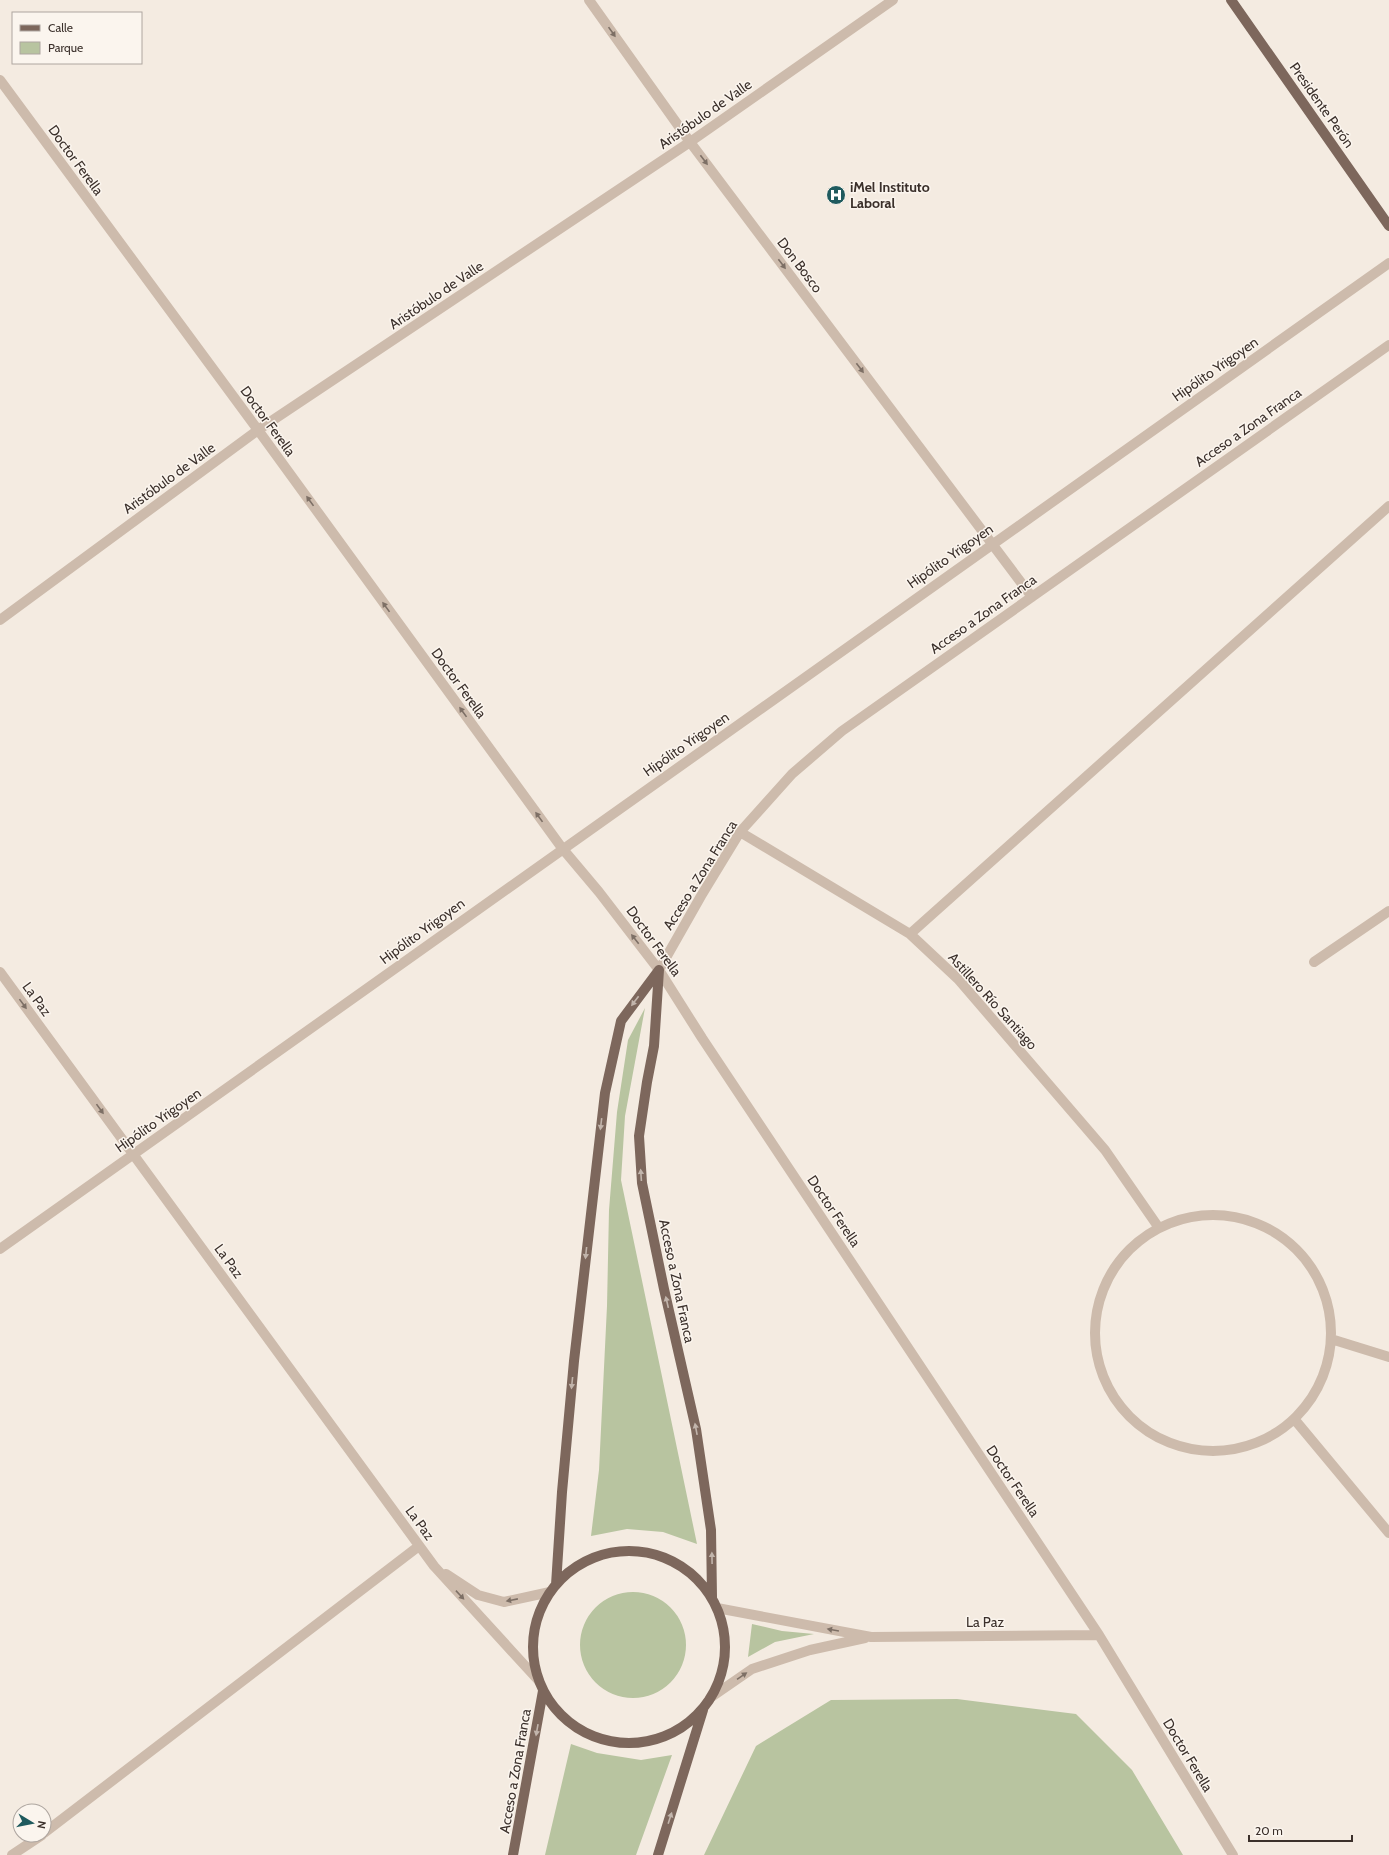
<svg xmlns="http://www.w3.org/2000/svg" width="1389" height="1855" font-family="Cabin,sans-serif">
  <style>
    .green { fill: #b8c4a0 }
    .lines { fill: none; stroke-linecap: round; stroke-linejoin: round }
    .minor { stroke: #cdbbac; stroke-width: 10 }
    .major { stroke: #7d675c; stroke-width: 10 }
    .oneway { fill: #7d6f65 }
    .oneway2 { fill: #c2b5ac }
    .labels { text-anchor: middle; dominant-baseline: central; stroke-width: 3; stroke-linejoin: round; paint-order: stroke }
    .street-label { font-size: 14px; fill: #3b302b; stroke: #fbf5ee }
    .poi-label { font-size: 14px; font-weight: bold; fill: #3b302b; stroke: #fbf5ee; text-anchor: start }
  </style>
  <rect width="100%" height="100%" fill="#f4ebe1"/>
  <path class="green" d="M645,1008l-20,108 -4,64 76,364 -34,-12 -36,-3 -36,7 8,-66 8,-164 2,-96 8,-98 11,-72z
    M580 1645a53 53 0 1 1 106 0a53 53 0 1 1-106 0Z
    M752,1624l30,7 32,3 -39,8 -27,15z
    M957,1699l119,15 56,56 51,85h-479l52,-109 75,-46z
    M571,1744l26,9 44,7 31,-5 -36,100h-91z"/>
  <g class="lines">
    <path class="minor" d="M589,0l101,142 342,455
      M0,80l258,350 304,418 37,44 60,78 43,68 397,597 134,220
      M0,620l258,-190 432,-288 203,-142
      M740,832l170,102 48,45 147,171 54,78
      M910,934l479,-428
      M1314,962l75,-51
      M659,970l42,-74 39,-64 52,-58 50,-43 547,-386
      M0,972l434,594 105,115
      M1095 1333a118 118 0 1 1 236 0a118 118 0 1 1-236 0Z
      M0,1249l1389,-986
      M1331,1339l58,18
      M1295,1420l94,113
      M446,1574l32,21 26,7 46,-10
      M717,1608l154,29 228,-2
      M710,1698l42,-29 58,-19 55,-12
      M44,1833l375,-287
      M12,1855l30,-20"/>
    <path class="major" d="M1231,0l158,226
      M659,970l-5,76 -7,36 -8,54 3,47 22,106 32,140 15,101 1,67
      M533 1647a96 96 0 1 1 192 0a96 96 0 1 1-192 0Z
      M556,1585l6,-93 12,-131 31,-268 16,-72 38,-51
      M513,1855l30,-164
      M658,1855l45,-145"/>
  </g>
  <defs><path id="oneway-solid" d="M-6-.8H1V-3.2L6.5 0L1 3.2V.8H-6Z"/></defs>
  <g class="oneway">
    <use href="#oneway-solid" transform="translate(612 32) rotate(55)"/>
    <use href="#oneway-solid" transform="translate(704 160) rotate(53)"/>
    <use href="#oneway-solid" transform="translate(782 264) rotate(53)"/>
    <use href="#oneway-solid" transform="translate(860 368) rotate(53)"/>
    <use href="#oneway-solid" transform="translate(310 501) rotate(-126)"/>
    <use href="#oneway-solid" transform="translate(386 607) rotate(-126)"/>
    <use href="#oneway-solid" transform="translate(463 712) rotate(-126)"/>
    <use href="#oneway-solid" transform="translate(539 817) rotate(-126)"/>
    <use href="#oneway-solid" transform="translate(635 939) rotate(-128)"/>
    <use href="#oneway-solid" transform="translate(23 1004) rotate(54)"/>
    <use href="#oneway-solid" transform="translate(100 1109) rotate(54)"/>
    <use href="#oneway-solid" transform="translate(460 1595) rotate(47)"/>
    <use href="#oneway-solid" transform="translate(512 1600) rotate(169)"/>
    <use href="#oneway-solid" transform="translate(833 1630) rotate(-170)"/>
    <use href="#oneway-solid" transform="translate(742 1676) rotate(-34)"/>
  </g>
  <g class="oneway2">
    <use href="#oneway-solid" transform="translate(635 1001) rotate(127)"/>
    <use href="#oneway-solid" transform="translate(601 1124) rotate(97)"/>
    <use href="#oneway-solid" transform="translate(641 1175) rotate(-94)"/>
    <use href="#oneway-solid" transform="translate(586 1253) rotate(96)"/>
    <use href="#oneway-solid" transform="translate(667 1302) rotate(-103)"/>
    <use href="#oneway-solid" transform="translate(572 1383) rotate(96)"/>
    <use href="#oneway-solid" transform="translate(696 1429) rotate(-101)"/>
    <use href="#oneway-solid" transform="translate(712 1558) rotate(-91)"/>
    <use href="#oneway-solid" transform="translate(537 1730) rotate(100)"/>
    <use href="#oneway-solid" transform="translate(670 1818) rotate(-72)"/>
  </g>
  <defs>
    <symbol id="hospital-disc" viewBox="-11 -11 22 22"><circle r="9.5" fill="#1f5a5e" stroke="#fbf5ee"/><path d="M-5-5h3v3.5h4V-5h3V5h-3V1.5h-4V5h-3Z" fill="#fff"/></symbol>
  </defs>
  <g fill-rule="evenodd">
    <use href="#hospital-disc" x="825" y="184" width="22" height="22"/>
  </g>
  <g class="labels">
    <g class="street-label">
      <text transform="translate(1322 105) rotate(55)">Presidente Perón</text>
      <text transform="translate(705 114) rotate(-35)">Aristóbulo de Valle</text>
      <text transform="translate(76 160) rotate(54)">Doctor Ferella</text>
      <text transform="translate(800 265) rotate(53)">Don Bosco</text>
      <text transform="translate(436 295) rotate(-34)">Aristóbulo de Valle</text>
      <text transform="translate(1215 369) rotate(-35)">Hipólito Yrigoyen</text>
      <text transform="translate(268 421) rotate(54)">Doctor Ferella</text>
      <text transform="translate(1248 427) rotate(-35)">Acceso a Zona Franca</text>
      <text transform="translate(169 478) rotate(-36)">Aristóbulo de Valle</text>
      <text transform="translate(950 556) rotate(-35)">Hipólito Yrigoyen</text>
      <text transform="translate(983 614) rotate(-35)">Acceso a Zona Franca</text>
      <text transform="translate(459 683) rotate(54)">Doctor Ferella</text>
      <text transform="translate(686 744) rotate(-35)">Hipólito Yrigoyen</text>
      <text transform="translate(700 875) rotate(-58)">Acceso a Zona Franca</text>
      <text transform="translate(422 931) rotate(-36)">Hipólito Yrigoyen</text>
      <text transform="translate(654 941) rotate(54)">Doctor Ferella</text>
      <text transform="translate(37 999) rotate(54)">La Paz</text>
      <text transform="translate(993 1001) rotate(48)">Astillero Río Santiago</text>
      <text transform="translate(158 1120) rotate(-35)">Hipólito Yrigoyen</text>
      <text transform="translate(834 1211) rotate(56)">Doctor Ferella</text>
      <text transform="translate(229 1261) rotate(54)">La Paz</text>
      <text transform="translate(677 1281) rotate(78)">Acceso a Zona Franca</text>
      <text transform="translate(1013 1481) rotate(56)">Doctor Ferella</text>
      <text transform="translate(420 1523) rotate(54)">La Paz</text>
      <text x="985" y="1622">La Paz</text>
      <text transform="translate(1188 1755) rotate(59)">Doctor Ferella</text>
      <text transform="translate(515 1771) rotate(-80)">Acceso a Zona Franca</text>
    </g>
    <g class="poi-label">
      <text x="850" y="187">iMel Instituto<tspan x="850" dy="16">Laboral</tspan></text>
    </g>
  </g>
  <rect x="12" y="12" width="130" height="52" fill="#fbf5ee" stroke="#aea6a0"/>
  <rect x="20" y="25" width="20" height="6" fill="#7d675c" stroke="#aea6a0"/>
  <text x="48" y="32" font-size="12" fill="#3b302b">Calle</text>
  <rect x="20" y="42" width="20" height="12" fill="#b8c4a0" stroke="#aea6a0"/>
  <text x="48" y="52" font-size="12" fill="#3b302b">Parque</text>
  <g transform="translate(32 1823) rotate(100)"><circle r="19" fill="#fbf5ee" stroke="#aea6a0"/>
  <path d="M0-3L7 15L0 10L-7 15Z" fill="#1f5a5e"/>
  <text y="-6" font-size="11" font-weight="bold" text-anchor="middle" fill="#3b302b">N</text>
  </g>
  <path d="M1249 1835v6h103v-6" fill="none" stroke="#3b302b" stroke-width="2"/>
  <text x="1255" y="1835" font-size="12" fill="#3b302b" stroke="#fbf5ee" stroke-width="3" paint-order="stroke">20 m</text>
</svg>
